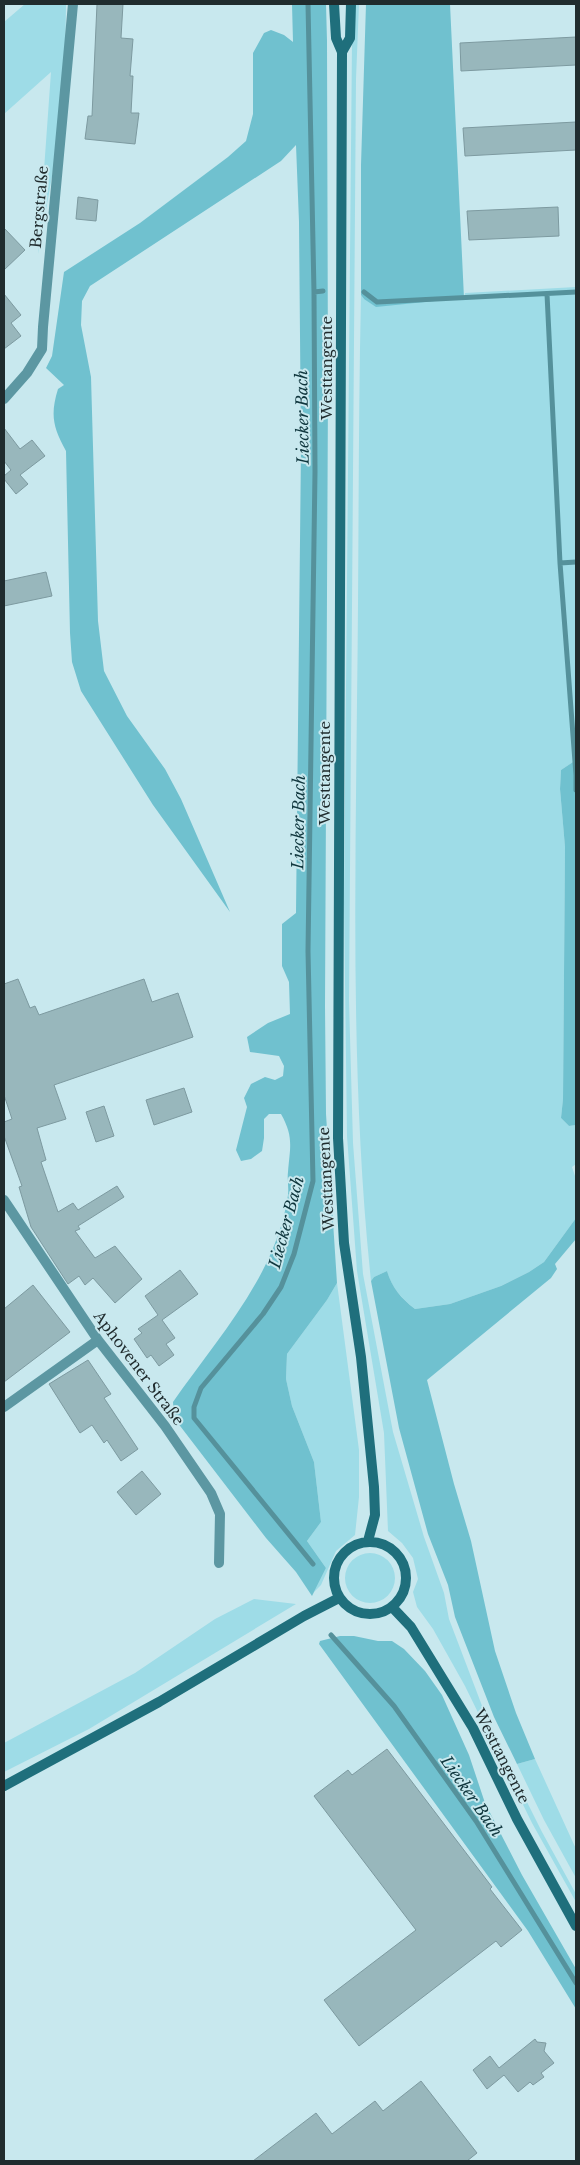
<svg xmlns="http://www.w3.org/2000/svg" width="580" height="2165" font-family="'Libre Baskerville',serif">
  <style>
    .green { fill: #9edce7 }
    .forest { fill: #70c1cf }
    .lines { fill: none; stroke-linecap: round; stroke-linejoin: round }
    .stream { stroke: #55919b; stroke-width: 5 }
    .building { fill: #98b7bc; stroke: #7d9aa0 }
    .street { stroke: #5c97a2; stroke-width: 10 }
    .secondary { stroke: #1f6f7c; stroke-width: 10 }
    .labels { text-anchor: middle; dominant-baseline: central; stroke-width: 4; stroke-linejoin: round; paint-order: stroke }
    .street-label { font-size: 15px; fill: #202c2e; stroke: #c8e8ee }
    .water-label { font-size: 16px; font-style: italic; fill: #0f363d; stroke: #c8e8ee }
  </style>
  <rect width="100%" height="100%" fill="#c8e8ee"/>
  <path class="green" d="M25,4h41l-1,71 -10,85 -17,94 13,-182 -47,42v-92z
    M355,4h4l-3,75 -7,922 4,142 10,131 30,158 31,105 20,56 5,26 43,113 50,100 34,62v8l-44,-79 -67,-137 -32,-57 -16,-22 -4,-15 5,-13 -5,-21 -11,-15 -14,-12 -4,-98 -27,-162 -10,-135 -3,-233 8,-862z
    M576,287v473l-15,10 -1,19 5,58 -2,252 -2,19 8,8 7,-1v39l-4,3 4,12v39l-32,44 -15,10 -28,14 -51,18 -35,5c-13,-11 -23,-20 -28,-38l-13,6 -3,4c-20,-192 -16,-386 -14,-579 2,-136 1,-272 4,-407l3,4 100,-1 1,-5z
    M337,1283l22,167v47l-4,38 -19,16 -15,34 -7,7 12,-24 -19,-27 14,-19 -7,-60 -22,-56 -6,-27 1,-25 40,-54z
    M345 1578a25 25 0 1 1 50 0a25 25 0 1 1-50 0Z
    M254,1599l42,5 -207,125 -85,43v-29l131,-70 80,-54z
    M535,1759l41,90v29l-32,-58 -27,-56z"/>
  <path class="forest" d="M292,4h34l1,37 1,347 -3,618 1,108 11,169 -10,17 -40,54 -1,25 6,27 22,56 7,60 -14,19 19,27 -14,28 -16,-24 -30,-34 -92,-120 -1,-16c44,-63 104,-128 115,-207 1,-8 -1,-15 0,-23 2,-25 6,-35 -7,-58h-12l-5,5v19l-2,13 -11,8 -10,2 -5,-11 11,-43 -3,-9 7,-14 14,-7 10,3 8,-4 1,-10 -5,-10 -29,-4 -3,-15 21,-14 22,-9 -1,-32 -7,-16v-42l14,-11 5,-465 -2,-226 -3,-77 -15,16 -191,125 -8,15 -1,24 10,52 7,244 6,50 23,45 38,53 16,30 49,113 -77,-107 -72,-114 -9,-29 -2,-29 -4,-182c-13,-24 -16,-36 -8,-62l6,-4 -18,-17 6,-12 12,-84 76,-49 88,-66 18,-16 7,-27v-61l11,-20 7,-3 13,5 9,7z
    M366,4h84l14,294 -88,9 -12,-8 -3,-4v-130z
    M576,760v365l-7,1 -8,-8 2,-19 2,-252 -5,-58 1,-19z
    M576,1218v21l-21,25 2,5 -6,9 -124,102 27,104 17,57 24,110 21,62 19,46 -18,5 -23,-47 -39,-100 -7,-32 -20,-51 -29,-106 -28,-147 3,-4 13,-6c5,17 14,27 28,38l35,-5 51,-18 28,-14 15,-10z
    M340,1636h14l24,5h14l12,8 21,22 17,24 27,60 16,48 37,72 54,94v40l-48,-78 -209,-287 1,-3z"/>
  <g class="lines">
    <path class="stream" d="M308,4l6,288 1,180 -7,479 5,230 -19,73 -13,33 -18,27 -62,74 -7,19v11l119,146
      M314,292l9,-1
      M364,292l13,10 199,-10
      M547,294l13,269 16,-1
      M560,563l16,212
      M576,775v15
      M331,1635l63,71 82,115 100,162"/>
  </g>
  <path class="building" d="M97,4h26l-2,34 12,1 -3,37h3l-2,37h8l-4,31 -50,-5 3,-23h4z
    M576,37v28l-115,6 -1,-28z
    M576,122v28l-111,6 -2,-28z
    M78,197l20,3 -2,21 -20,-2z
    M558,207l1,29 -90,4 -2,-29z
    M4,228l21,22 -21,20z
    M4,294l17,21 -10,8 10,13 -17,13z
    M4,428l16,21 12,-9 13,16 -25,19 8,9 -12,10 -12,-15v-3l7,-6 -7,-9z
    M46,572l6,24 -48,10v-25z
    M18,979l12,29 5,-2 4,9 105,-36 8,23 26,-9 15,44 -139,48 12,34 -29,9 9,32 -5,2 17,50 15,-9 5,7 39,-24 7,11 -46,29 2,3 -5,2 20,27 20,-12 27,33 -27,24 -22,-25 -8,7 -6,-9 -11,8 -37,-57 -12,-40 3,-1 -18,-50v-14l8,-3 -8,-24v-111z
    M184,1088l8,24 -38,13 -8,-25z
    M104,1106l10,30 -18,6 -10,-30z
    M180,1270l18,24 -36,26 13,18 -9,6 8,11 -15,11 -8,-11 -4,3 -13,-19 8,-6 -4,-4 20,-14 -13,-19z
    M33,1285l37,47 -66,50v-73z
    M88,1360l23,34 -7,4 34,51 -17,12 -14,-21 -3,3 -12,-18 -12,8 -31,-49z
    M142,1471l19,23 -25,21 -19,-23z
    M387,1749l105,138 -2,2 32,41 -21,17 -5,-6 -137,105 -35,-46 92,-70 -102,-134 34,-26 4,5z
    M535,2039l2,3 9,1 -2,8 10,12 -13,10 3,4 -11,8 -3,-3 -12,10 -14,-17 -17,14 -14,-19 17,-14 9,12z
    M421,2081l56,72 -10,8h-214l63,-48 16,21 43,-33 8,10z"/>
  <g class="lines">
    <path class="street" d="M4,399l23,-26 15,-24 1,-22 30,-323
      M4,1200l94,140 67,86 46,67 9,21 -1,49
      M4,1407l94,-67"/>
    <path class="secondary" d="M334,4l2,34 6,14
      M351,4l-1,34 -8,14 -4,1086 6,105 17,114 13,130 1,28 -7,26
      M334 1578a36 36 0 1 1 72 0a36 36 0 1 1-72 0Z
      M392,1607l19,20 62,101 44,91 59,107
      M4,1786l155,-84 145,-86 35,-18"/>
  </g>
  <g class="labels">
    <g class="street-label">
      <text transform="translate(39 207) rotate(-85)">Bergstraße</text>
      <text transform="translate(326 368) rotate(-90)">Westtangente</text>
      <text transform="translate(324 773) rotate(-90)">Westtangente</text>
      <text transform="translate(326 1179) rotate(-93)">Westtangente</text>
      <text transform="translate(139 1368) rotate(53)">Aphovener Straße</text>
      <text transform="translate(502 1756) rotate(63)">Westtangente</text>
    </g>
    <g class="water-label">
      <text transform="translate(302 417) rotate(-91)">Liecker Bach</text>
      <text transform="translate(298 822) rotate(-89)">Liecker Bach</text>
      <text transform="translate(286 1222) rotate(-75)">Liecker Bach</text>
      <text transform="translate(472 1796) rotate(55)">Liecker Bach</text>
    </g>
  </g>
  <rect width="580" height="2165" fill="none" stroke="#202c2e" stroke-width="10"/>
</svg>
